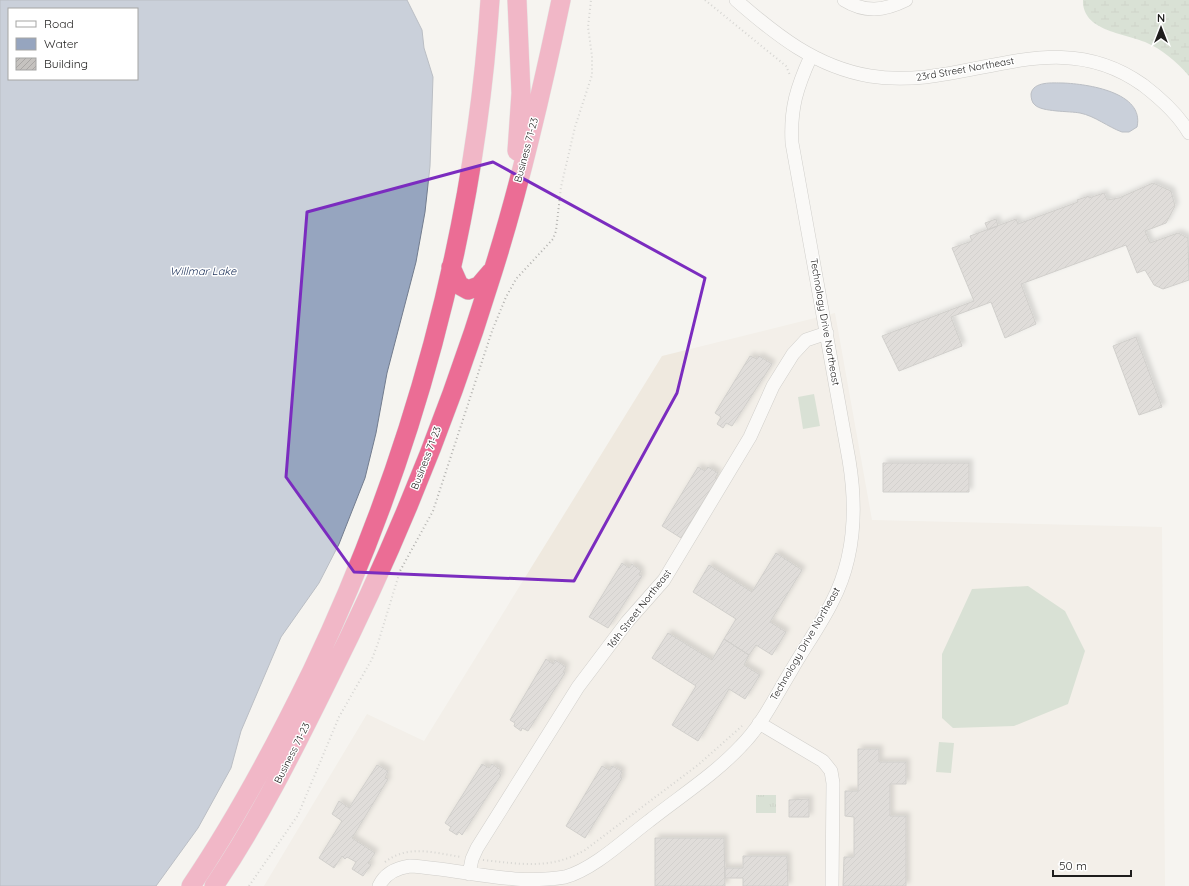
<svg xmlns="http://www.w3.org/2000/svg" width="1189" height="886" font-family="Quicksand,sans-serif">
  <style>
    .built { fill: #efe9df }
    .wetland { fill: url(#wetland-marsh) }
    .park { fill: url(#park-tufts) }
    .pitch { fill: #b7cab4 }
    .water { fill: #96a5bf; stroke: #727c8e; fill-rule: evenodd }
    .building { fill: url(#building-hatch); stroke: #a4a29f; filter: url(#shadow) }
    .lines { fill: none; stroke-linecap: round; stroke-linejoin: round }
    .minor-casing { stroke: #a4a29e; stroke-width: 14 }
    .highway-casing { stroke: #d2d2d2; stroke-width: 20 }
    .path { stroke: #b2b1ae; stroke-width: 2; stroke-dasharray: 1 3; stroke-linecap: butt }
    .minor { stroke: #fff; stroke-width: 13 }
    .highway { stroke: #eb6d95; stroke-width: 19 }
    .marked { fill: none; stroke: #7b2cbf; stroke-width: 3; stroke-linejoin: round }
    .labels { text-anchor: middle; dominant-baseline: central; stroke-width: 3; stroke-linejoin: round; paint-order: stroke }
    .street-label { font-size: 10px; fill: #1e1d1c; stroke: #fff }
    .water-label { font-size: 11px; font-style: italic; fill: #22365d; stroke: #fff }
  </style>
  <defs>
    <pattern id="wetland-marsh" width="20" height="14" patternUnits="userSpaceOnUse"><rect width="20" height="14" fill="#b7cab4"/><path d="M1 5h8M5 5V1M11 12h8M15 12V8" fill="none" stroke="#9dad9a"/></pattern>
    <pattern id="park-tufts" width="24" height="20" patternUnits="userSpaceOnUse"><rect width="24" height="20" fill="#b7cab4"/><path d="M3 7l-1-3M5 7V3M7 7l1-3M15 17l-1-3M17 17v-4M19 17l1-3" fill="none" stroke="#9dad9a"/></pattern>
    <pattern id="building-hatch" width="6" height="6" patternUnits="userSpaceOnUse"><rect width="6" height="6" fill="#c5c2bf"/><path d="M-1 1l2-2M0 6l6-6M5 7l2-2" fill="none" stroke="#a9a6a4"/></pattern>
    <filter id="shadow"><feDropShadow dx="3.5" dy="-3.5" stdDeviation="2" flood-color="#0004"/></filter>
  </defs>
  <rect width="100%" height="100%" fill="#f5f4f0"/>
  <path class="built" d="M835,313l37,207 290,7 3,359h-901l103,-172 57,27 238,-385z"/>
  <path class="wetland" d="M1083,0h106v76c-12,-14 -27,-27 -44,-34 -21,-9 -63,-11 -62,-42z"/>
  <path class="park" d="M756,795h20v18h-20z"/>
  <path class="pitch" d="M814,394l6,32 -17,3 -5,-32z
    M1028,586l37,25 20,40 -17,53 -54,22 -61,2 -11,-10v-64l30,-65z
    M939,742l15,1 -3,30 -15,-1z"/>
  <path class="water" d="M0,0h407l15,30 2,18 9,29 -3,89 -5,46 -9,50 -29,111 -11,60 -11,45 -26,66 -20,39 -38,54 -40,94 -10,37 -33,60 -42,58h-156zM9,9h128v70h-128z
    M1063,83c24,1 82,9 74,44l-8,5h-7c-14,-5 -27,-16 -42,-19 -11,-2 -38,-1 -45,-8 -3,-2 -4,-7 -4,-11 2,-13 22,-11 32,-11z"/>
  <path class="building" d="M1153,183l18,8 4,15 -9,17 -21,8 5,12 28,-10 10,5 1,42 -26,9 -9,-4 -9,-15 -8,3 -11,-28 -105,39 15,40 -31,14 -14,-36 -40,15 11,29 -63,25 -17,-35 92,-35 -22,-53 20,-7 -2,-5 46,-17 2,5 60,-22 -1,-2 12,-4v2l15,-5 3,7 12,-2z
    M996,219l2,7 -10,4 -3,-7z
    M1136,337l26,70 -23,8 -26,-69z
    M750,356l7,3 2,-3 13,8 -40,62 -6,-3 -3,5 -6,-4 4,-7 -6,-4z
    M883,463h86v29h-86z
    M698,467l7,4 3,-4 10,6 -3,5 2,1 -36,59 -19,-12z
    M776,553l26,17 -32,52 16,10 -14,23 -16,-10 -7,10 -25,-16 12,-20 -43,-27 16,-27 43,27z
    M622,563l7,5 3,-4 9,7 -2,4 3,1 -34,52 -19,-11z
    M668,633l44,27 12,-21 25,16 -5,10 16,10 -15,24 -16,-10 -31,52 -26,-16 24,-39 -44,-28z
    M546,659l7,5 2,-4 11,7 -3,5 2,1 -37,58 -6,-3 -1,3 -7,-5 1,-3 -5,-3z
    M858,749h21v13h27v22h-16v32h16v70h-63l1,-29h10v-40l-9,-1v-25h13z
    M482,764l7,4 3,-4 9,6 -2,4 2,1 -39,60 -3,-3 -2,3 -8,-5 2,-3 -6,-4z
    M377,765l11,6 -3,7 3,1 -36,59 23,15 -7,10 3,2 -8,11 -11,-7 4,-7 -9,-5 -2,2 -3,-3 -8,12 -15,-10 23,-37 -10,-7 7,-13 10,7z
    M602,766l7,4 3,-4 10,5 -2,6 2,1 -37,60 -19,-12z
    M809,799v18h-20v-17z
    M655,838h69l1,48h-70z
    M743,856h44l1,30h-45v-8h-18v-10h18z"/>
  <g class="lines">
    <defs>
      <path id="minor" d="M736,0c40,35 80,67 134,76 95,16 183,-56 273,9 17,13 35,29 46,48
        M844,0c21,13 40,11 62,0
        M759,723l64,38 8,10 2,12 -1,103
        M469,874l3,-15 5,-11 101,-161 49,-65 37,-42 86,-143 23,-51 20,-32 13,-14 21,-7
        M379,886c6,-13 17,-18 31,-20 51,3 104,20 155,11 29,-8 60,-38 84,-56 30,-24 65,-46 92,-75 21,-21 34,-49 50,-75 13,-23 29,-45 41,-69 23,-44 25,-94 17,-142l-57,-317c-2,-35 5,-56 19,-87"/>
      <path id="highway" d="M517,151l4,-58 -4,-93
        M451,267l8,18 9,5 11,-4 12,-14
        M191,886c46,-68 85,-141 121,-215 100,-210 163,-439 178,-671
        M214,886c44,-65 79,-135 114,-206 66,-131 122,-269 165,-409 28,-89 49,-180 68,-271"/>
    </defs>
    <use href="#minor" class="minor-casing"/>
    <use href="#highway" class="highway-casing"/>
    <path class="path" d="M705,0l81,66 4,9
      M483,860c38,4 68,10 102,-10l113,-85 44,-39
      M385,862c23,-18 50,-9 76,-5
      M249,886l49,-71 41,-98 33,-58 6,-16 22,-72 33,-60 59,-180 14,-34 10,-18 37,-40 3,-8 5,-44 14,-60 17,-52v-19l-4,-29 3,-27"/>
    <use href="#minor" class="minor"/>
    <use href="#highway" class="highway"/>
  </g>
  <path d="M0 0H1189V886H0ZM493,162l212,116 -28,115 -103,188 -220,-9 -68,-95 21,-265z" fill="#f5f4f0" fill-opacity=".55" fill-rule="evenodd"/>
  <path class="marked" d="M493,162l212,116 -28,115 -103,188 -220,-9 -68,-95 21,-265z"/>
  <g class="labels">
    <g class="street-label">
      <text transform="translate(965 69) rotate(-10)">23rd Street Northeast</text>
      <text transform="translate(526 150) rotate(-75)">Business 71-23</text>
      <text transform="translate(825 322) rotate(80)">Technology Drive Northeast</text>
      <text transform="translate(426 458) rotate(-69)">Business 71-23</text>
      <text transform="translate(639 609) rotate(-52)">16th Street Northeast</text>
      <text transform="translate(805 644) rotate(-60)">Technology Drive Northeast</text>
      <text transform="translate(292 753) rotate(-63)">Business 71-23</text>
    </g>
    <g class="water-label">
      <text x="203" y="271">Willmar Lake</text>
    </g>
  </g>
  <rect x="8" y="8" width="130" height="72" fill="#ffffff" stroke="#a5a5a4"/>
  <rect x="16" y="21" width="20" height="6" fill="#ffffff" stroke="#a5a5a4"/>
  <text x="44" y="28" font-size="12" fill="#1e1d1c">Road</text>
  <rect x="16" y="38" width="20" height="12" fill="#96a5bf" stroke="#a5a5a4"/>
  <text x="44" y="48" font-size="12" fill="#1e1d1c">Water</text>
  <rect x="16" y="58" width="20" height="12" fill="url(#building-hatch)" stroke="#a5a5a4"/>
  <text x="44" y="68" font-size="12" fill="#1e1d1c">Building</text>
  <g transform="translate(1161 28)" stroke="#ffffff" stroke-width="3" paint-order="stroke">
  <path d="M0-3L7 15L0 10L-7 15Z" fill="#1e1d1c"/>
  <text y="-6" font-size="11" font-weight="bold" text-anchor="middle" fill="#1e1d1c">N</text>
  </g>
  <path d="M1053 870v6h78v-6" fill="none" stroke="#1e1d1c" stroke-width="2"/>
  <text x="1059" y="870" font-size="12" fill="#1e1d1c" stroke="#ffffff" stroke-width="3" paint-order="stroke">50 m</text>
</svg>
